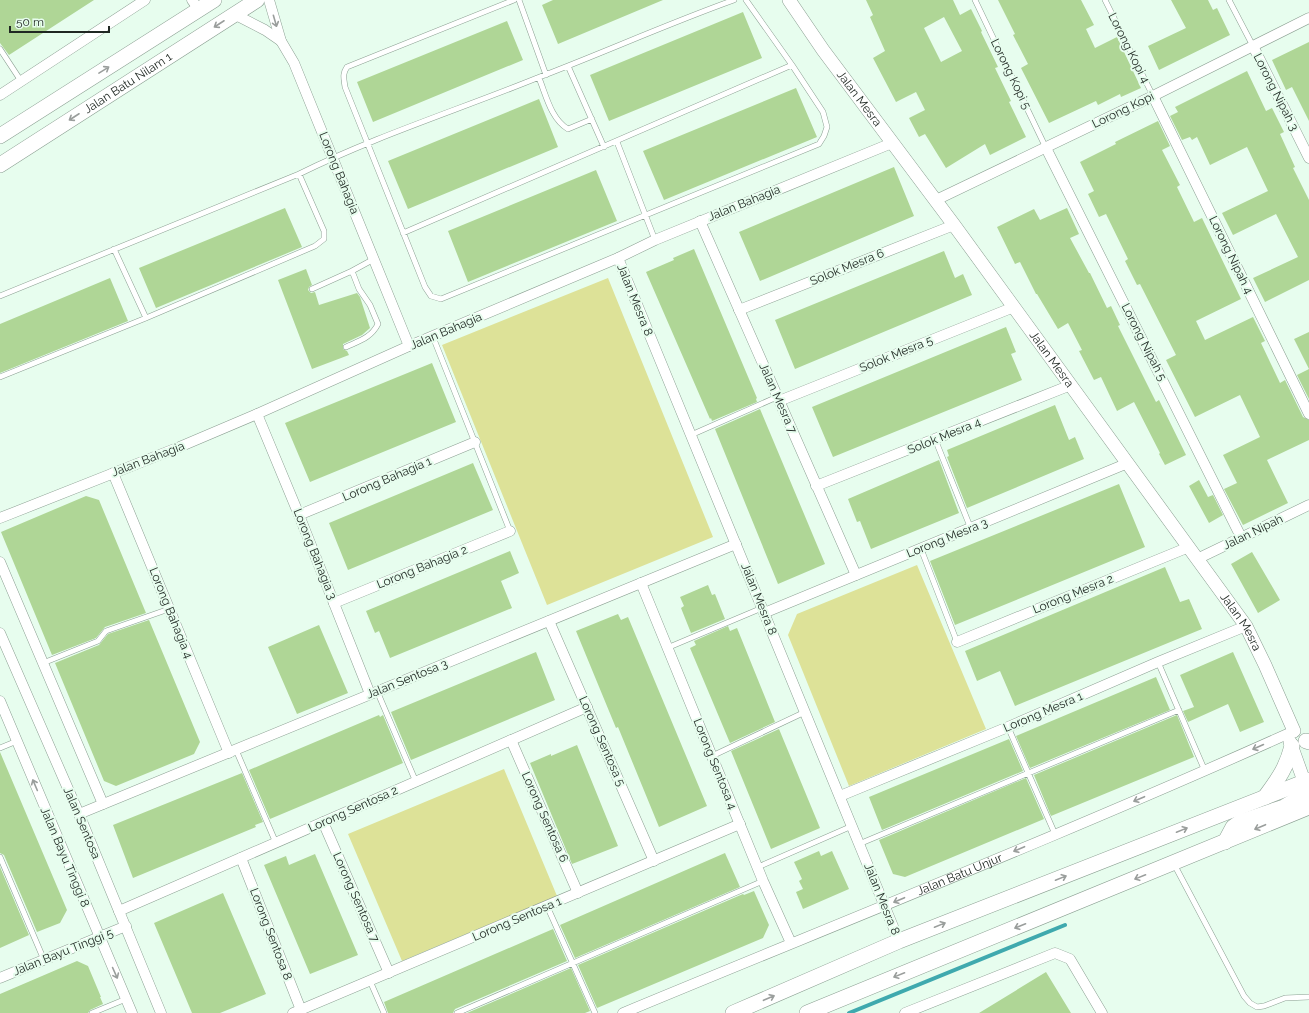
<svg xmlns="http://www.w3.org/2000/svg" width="1309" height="1013" font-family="Raleway,sans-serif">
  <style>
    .green { fill: #dde298 }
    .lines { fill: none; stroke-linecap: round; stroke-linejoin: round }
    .stream { stroke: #3fa9ae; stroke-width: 4 }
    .building { fill: #afd696; fill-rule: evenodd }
    .service-casing { stroke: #8b9f92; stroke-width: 6 }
    .minor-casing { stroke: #8b9f92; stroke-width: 11 }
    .tertiary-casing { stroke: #8b9f92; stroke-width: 14 }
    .secondary-casing { stroke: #8b9f92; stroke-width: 16 }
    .service { stroke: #fff; stroke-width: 5 }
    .minor { stroke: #fff; stroke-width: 10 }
    .tertiary { stroke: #fff; stroke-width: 13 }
    .secondary { stroke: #fff; stroke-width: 15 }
    .oneway { stroke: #9a9e9c }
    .labels { text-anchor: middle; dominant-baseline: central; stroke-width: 4; stroke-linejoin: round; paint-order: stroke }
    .street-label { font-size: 12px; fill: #1f2722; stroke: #e7fdee }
  </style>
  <rect width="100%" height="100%" fill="#e7fdee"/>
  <path class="green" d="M608,278l105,259 -166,68 -105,-260z
    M917,565l69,164 -137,57 -61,-151 9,-21z
    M504,769l53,127 -155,65 -54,-127z"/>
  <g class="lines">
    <path class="stream" d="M849,1013l216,-88"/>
  </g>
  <path class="building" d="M0,0h94l-85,55 -9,-12z
    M553,0h110l-105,44 -16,-39z
    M866,0h87l7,15 11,-6 11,22 -1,1 17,35 -3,1 16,33 -2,1 17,35 -36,18 -5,-11 -39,24 -21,-34 -6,3 -10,-19 16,-8 -9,-18 -20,10 -23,-44 12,-7 -15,-34 3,-2zM944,17l18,34 -21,11 -17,-34z
    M998,0h83l13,25 -8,4 9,19 22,-11 24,51 -20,9 -1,-3 -22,11 -2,-4 -47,22 -28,-55 7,-4 -15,-29 2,-1z
    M1171,0h37l5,10 4,-2 13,27 -71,35 -11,-24 38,-18z
    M743,12l19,46 -153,63 -19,-46z
    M507,21l16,39 -150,62 -16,-40z
    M1309,42v79l-17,-34 -6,3 -14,-30z
    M1247,71l19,40 6,-3 12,24 -4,2 15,33 -2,1 16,32v80l-44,22 -12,-24 45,-21 -22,-43 -43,21 -11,-22 46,-22 -21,-44 -37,18 -13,-28 -5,3 -2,-3 -8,3 -12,-24 8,-4 -3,-5z
    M796,88l21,49 -153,63 -21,-49z
    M539,99l19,48 -150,62 -20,-48z
    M1158,121l12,25 -8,4 18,35 -3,2 17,35 8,-4 39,81 -45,22 9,19 48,-23 12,24 -4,2 19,40 5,-3 18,37 6,3v20l-42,20 21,43 -45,22 -19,-36 13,-6 -14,-28 37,-18 -20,-42 -45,22 -29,-57 10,-5 -36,-71 -3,1 -12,-24 3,-2 -22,-45 -7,3 -11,-23 6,-3 -14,-29 36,-18 -1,-2z
    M894,167l20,49 -154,65 -21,-49z
    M596,170l21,51 -149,61 -20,-51z
    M285,208l17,39 -146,61 -17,-40z
    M1067,208l12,26 -9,4 19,35h1l17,35 4,-2 9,19 -2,1 38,76 3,-2 27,55 -21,10 -6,-11 1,-1 -26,-51 -17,9 -16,-34 -7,3 -15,-29 3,-1 -14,-27 -10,6 -21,-35h-1l-16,-32 -5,2 -18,-37 37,-18 6,11z
    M694,249l63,149 -1,1 1,3 -45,19 -1,-3 -1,1 -64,-147 28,-12 -1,-2z
    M944,251l11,27 8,-4 9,21 -177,74 -20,-49z
    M306,269l6,16 -3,2 -1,3 3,3 4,-1 4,13 38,-12 3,4 10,31 -8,7 -19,9v5l4,2 2,4 -37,14 -34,-89z
    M110,278l18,43 -128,52v-49z
    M1006,327l10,25 -5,2 11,26 -189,77 -21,-50z
    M1309,332v67l-12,-24 12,-6 -15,-30z
    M432,363l24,59 -146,60 -25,-59z
    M1055,405l14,35 6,-3 9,22 -117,49 -20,-51 2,-1 -2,-6z
    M760,409l65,155 -47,20 -63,-155z
    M939,460l20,53 -88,36 -11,-28 -3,1 -9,-23z
    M473,463l20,47 -145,60 -19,-47z
    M1199,480l9,17 5,-2 10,20 -14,8 -20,-37z
    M1119,484l26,63 -190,78 -25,-64z
    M86,496l13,4 47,113 -41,14 -9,11 -44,17 -51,-123z
    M510,551l9,22 -18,8 11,27 -122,50 -11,-27 -4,2 -9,-22z
    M1252,552l28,48 -22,13 -27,-49z
    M1165,567l15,35 9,-3 13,30 -187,77 -15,-35 -23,10 -12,-30z
    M708,585l4,10 3,-1 10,25 -34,14 -10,-25 3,-2 -4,-9z
    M618,614l3,6 7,-3 79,189 -48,21 -41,-100 -2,1 -40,-97z
    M149,620l51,122 -6,12 -78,32 -12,-5 -49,-118 44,-18 9,-11z
    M319,625l29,68 -51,21 -29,-67z
    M728,626l2,5 7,-3 38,94 -45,21 -40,-95 6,-3 -2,-4z
    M536,652l19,48 -144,60 -20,-48z
    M1233,652l31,70 -24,10 -12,-28 -40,18 -5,-11 11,-4 -14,-32z
    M1156,677l14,33 -140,58 -14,-32z
    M379,715l1,2 3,-2 20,48 -133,56 -21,-49z
    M1177,715l17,42 -143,59 -17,-41z
    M779,729l41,99 -49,21 -40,-98z
    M1009,739l14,32 -141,59 -13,-33z
    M577,745l41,101 -46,18 -42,-101 21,-9v2z
    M0,752l67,158 -7,13 -23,9 -33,-77 -4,-2z
    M242,773l21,49 -8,3 1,2 -123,51 -20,-53z
    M1026,778l18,41 -139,58 -12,-3 -14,-34z
    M819,851l2,5 11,-5 17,38 -46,20 -7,-17 7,-3 -4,-8 3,-2 -8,-17z
    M725,853l15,34 -165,71 -15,-33z
    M315,854l43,101 -48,19 -46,-109 22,-9 3,9z
    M0,867l29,68 -29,13z
    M754,891l15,34 -6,13 -166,70 -19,-43 165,-71 1,1z
    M223,893l43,101 -46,19h-28l-38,-90z
    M553,929l14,32 -112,48 -2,4h-65l-4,-11z
    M77,961l11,5 13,31h-1l3,7 -13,6 -2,3h-88v-19z
    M571,968l19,43 -5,2h-118z
    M1046,972l25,41h-92z"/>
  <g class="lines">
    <defs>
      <path id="service" d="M514,0l-167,67c-5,7 -3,12 -2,20l80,200 6,9 10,3 378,-155 5,-8 3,-9 -4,-15 -31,-47 -46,-65
        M519,0l27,75
        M975,0l71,148
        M1105,0l48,96
        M1229,0l24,46
        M0,49l21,32
        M568,66l36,81
        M539,78c7,17 12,41 29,51l24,-10
        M617,142l38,98
        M403,233l389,-168
        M114,249l32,69
        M312,289l40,-18
        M0,296l299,-122c77,-38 159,-64 238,-96 66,-25 130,-54 197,-78
        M433,337l77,194
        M346,347c13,-6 25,-9 32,-23l-8,-19 -11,-16 -7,-18 22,-12
        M0,377l146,-59 169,-72 9,-7v-8l-25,-57
        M691,435l86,-38
        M935,439l36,90
        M921,549l36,93
        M667,648l95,-40
        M1158,662l47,109
        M43,663l55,-22 8,-10 63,-22
        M377,691l39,91
        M1008,727l47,107
        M0,748l17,-7
        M236,750l40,93
        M712,756l93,-44
        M859,844l320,-134
        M0,857l44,103
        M1174,864l70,132 6,7 7,4 7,-1 21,-8 24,-1
        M758,867l94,-41
        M547,906l48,107
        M370,981l14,32
        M92,1013l34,-14
        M457,1013l306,-132"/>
      <g id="minor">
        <path d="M192,0l7,10"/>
        <path d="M269,0l12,41 13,22 115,283"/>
        <path d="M234,14l31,16 16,11"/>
        <path d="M1253,46l56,112"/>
        <path d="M0,95l145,-95"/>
        <path d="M1153,96l156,318"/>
        <path d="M1046,148l195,389"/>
        <path d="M936,200l217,-104 156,-78"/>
        <path d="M700,221l156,354"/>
        <path d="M618,258l281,683"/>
        <path d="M739,310l215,-85"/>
        <path d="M779,401l235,-94"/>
        <path d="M257,414l42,101 71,179"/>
        <path d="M113,473l116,280"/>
        <path d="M816,486l255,-101"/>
        <path d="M299,515l176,-73"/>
        <path d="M0,518l177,-70 80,-34 152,-68 209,-88 37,-18 237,-97"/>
        <path d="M1197,559l112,-54"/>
        <path d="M0,562l103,242"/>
        <path d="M641,583l122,298 28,62"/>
        <path d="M334,603l176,-72"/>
        <path d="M764,613l364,-150"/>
        <path d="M549,621l105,240"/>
        <path d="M0,633l79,181 82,199"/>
        <path d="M957,642l232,-95"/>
        <path d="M0,701l132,312"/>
        <path d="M511,740l67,153"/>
        <path d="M840,796l168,-69 150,-65 88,-36"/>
        <path d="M79,814l657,-270"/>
        <path d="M323,822l66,151"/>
        <path d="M241,858l60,152"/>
        <path d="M119,911l468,-204"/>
        <path d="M0,978l126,-52"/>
        <path d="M293,1013l447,-189"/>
        <path id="s1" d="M623,1013c224,-93 449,-182 671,-282"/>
        <path d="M905,1013l150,-60 15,6 32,54"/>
      </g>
      <g id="tertiary">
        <path id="s2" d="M789,0l34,50 131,175 292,401 19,39 29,66"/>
        <path d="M1290,742l14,39"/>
      </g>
      <g id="secondary">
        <path d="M0,136l214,-136"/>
        <path id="s3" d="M0,165l257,-165"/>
        <path d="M1306,741l3,1"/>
        <path d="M1265,797c13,-18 21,-28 27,-51"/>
        <path d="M1225,842l8,-15 7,-5 44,-15 25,-15"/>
        <path d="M733,1013l166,-72 410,-161"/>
        <path d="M807,1013l502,-206"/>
      </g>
    </defs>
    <use href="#service" class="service-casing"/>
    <use href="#minor" class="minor-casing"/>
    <use href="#tertiary" class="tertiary-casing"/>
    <use href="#secondary" class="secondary-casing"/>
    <use href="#service" class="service"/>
    <use href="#minor" class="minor"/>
    <use href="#tertiary" class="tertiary"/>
    <use href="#secondary" class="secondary"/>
  </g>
  <defs><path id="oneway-shaft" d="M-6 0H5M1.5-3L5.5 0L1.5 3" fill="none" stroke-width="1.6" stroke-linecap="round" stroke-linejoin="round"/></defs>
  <g class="oneway">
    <use href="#oneway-shaft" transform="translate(275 21) rotate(74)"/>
    <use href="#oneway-shaft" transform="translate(219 24) rotate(147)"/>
    <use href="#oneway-shaft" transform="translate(104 70) rotate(-32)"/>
    <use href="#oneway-shaft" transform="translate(74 117) rotate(147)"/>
    <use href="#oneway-shaft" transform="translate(1258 747) rotate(156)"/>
    <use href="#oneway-shaft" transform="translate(35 785) rotate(-113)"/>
    <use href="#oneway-shaft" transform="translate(1139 799) rotate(157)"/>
    <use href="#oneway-shaft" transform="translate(1260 827) rotate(157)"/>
    <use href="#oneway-shaft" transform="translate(1182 830) rotate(-22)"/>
    <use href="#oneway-shaft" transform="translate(1019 849) rotate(157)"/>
    <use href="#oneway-shaft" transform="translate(1140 877) rotate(158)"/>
    <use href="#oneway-shaft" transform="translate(1061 878) rotate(-22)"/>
    <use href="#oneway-shaft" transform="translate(899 900) rotate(157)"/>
    <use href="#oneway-shaft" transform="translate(940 925) rotate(-22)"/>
    <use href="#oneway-shaft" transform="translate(1020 926) rotate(158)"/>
    <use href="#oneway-shaft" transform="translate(115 973) rotate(66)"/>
    <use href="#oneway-shaft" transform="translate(899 975) rotate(158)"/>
    <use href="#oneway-shaft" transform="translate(769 998) rotate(-23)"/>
  </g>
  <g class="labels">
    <g class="street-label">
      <text transform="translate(1129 48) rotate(63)">Lorong Kopi 4</text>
      <text transform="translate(1011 74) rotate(64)">Lorong Kopi 5</text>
      <text stroke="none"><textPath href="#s3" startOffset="152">Jalan Batu Nilam 1</textPath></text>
      <text transform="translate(1276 92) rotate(63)">Lorong Nipah 3</text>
      <text stroke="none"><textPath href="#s2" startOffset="121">Jalan Mesra</textPath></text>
      <text transform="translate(1123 110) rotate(-26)">Lorong Kopi</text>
      <text transform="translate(339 173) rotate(68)">Lorong Bahagia</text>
      <text transform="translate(744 203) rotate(-22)">Jalan Bahagia</text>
      <text transform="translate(1231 255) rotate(64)">Lorong Nipah 4</text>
      <text transform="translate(847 267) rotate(-22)">Solok Mesra 6</text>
      <text transform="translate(635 300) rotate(68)">Jalan Mesra 8</text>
      <text transform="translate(446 331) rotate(-23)">Jalan Bahagia</text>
      <text transform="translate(1144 342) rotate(63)">Lorong Nipah 5</text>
      <text transform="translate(896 354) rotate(-22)">Solok Mesra 5</text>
      <text stroke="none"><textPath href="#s2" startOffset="445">Jalan Mesra</textPath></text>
      <text transform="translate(778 398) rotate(66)">Jalan Mesra 7</text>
      <text transform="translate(944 436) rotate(-22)">Solok Mesra 4</text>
      <text transform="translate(148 459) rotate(-21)">Jalan Bahagia</text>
      <text transform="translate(387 479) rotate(-23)">Lorong Bahagia 1</text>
      <text transform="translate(1253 532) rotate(-26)">Jalan Nipah</text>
      <text transform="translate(947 538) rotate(-22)">Lorong Mesra 3</text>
      <text transform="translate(315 554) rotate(68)">Lorong Bahagia 3</text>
      <text transform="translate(422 567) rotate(-22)">Lorong Bahagia 2</text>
      <text transform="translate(1073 594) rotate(-22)">Lorong Mesra 2</text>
      <text transform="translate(759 599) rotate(68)">Jalan Mesra 8</text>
      <text transform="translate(171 613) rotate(68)">Lorong Bahagia 4</text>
      <text stroke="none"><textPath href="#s2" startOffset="769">Jalan Mesra</textPath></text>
      <text transform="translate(407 679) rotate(-22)">Jalan Sentosa 3</text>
      <text transform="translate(1043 712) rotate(-23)">Lorong Mesra 1</text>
      <text transform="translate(602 741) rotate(66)">Lorong Sentosa 5</text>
      <text transform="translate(715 764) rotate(68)">Lorong Sentosa 4</text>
      <text transform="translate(353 809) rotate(-24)">Lorong Sentosa 2</text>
      <text transform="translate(545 817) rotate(66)">Lorong Sentosa 6</text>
      <text transform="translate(82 823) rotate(67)">Jalan Sentosa</text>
      <text transform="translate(65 857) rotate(67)">Jalan Bayu Tinggi 8</text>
      <text stroke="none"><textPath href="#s1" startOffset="364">Jalan Batu Unjur</textPath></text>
      <text transform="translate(356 897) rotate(66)">Lorong Sentosa 7</text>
      <text transform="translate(882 899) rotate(68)">Jalan Mesra 8</text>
      <text transform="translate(517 919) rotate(-23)">Lorong Sentosa 1</text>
      <text transform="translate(271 934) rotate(69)">Lorong Sentosa 8</text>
      <text transform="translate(63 952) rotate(-22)">Jalan Bayu Tinggi 5</text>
    </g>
  </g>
  <path d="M10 26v6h99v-6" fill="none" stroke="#1f2722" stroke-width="2"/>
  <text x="16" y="26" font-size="12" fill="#1f2722" stroke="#e7fdee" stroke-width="3" paint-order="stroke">50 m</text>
</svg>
